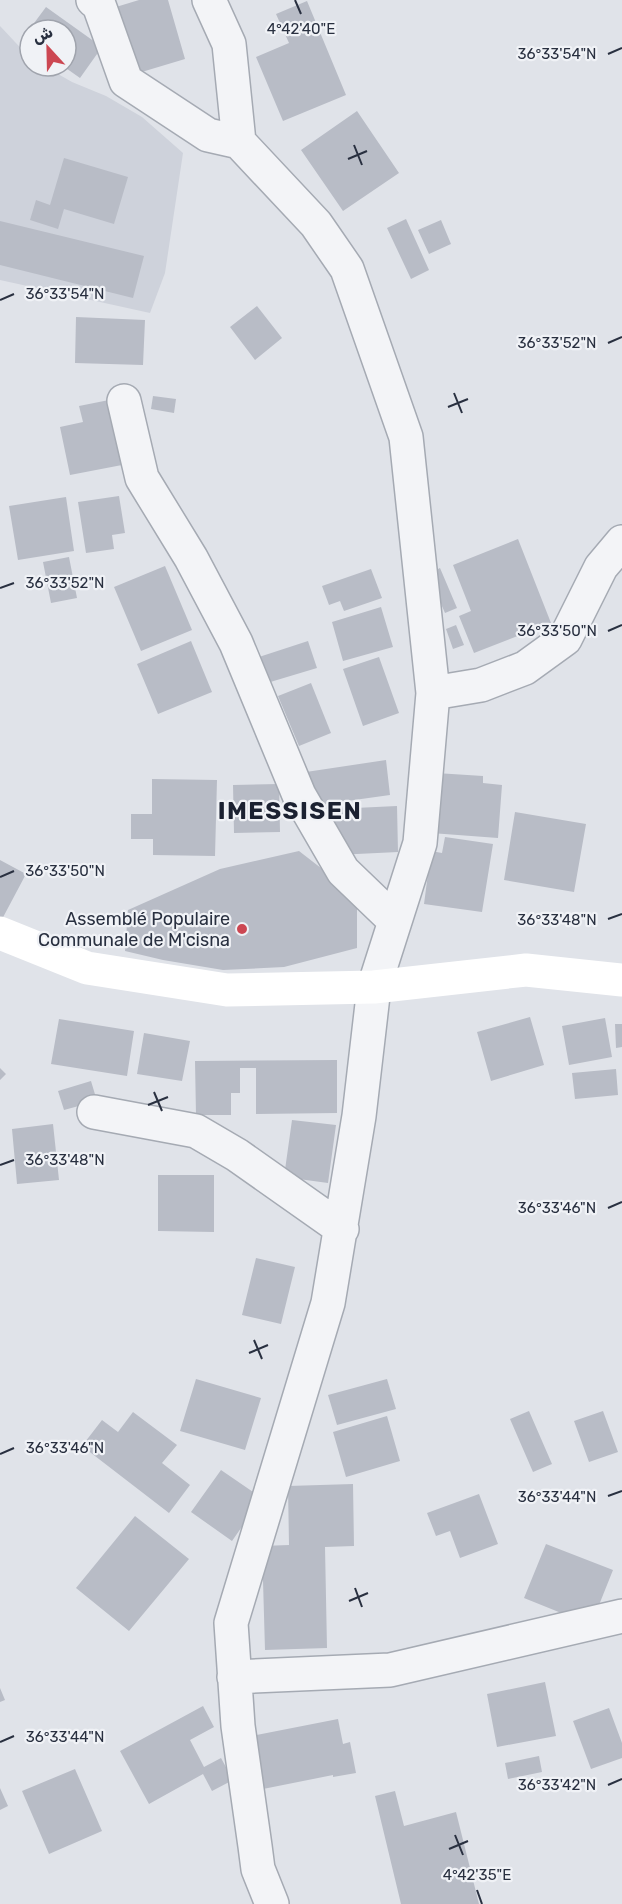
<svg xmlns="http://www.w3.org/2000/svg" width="622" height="1904" font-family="Rubik,Cairo,sans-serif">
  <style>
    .built { fill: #ced2db }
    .building { fill: #b8bcc6 }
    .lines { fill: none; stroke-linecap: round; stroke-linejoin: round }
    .street-casing { stroke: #a5aab3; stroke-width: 36 }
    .street { stroke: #f3f4f7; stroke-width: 33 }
    .secondary { stroke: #fff; stroke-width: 33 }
    .ticks { fill: none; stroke: #293040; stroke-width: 2 }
    .poi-dot { fill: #cc4752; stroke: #f0f2f6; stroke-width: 2 }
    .labels { text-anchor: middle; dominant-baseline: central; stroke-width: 4.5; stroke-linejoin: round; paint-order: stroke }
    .poi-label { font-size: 18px; fill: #293040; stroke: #f0f2f6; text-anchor: end }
    .district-label { font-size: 24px; font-weight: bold; letter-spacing: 1.5px; fill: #1b2131; stroke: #f0f2f6 }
    .ticks-label { font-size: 15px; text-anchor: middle; fill: #293040; stroke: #f0f2f6; stroke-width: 4.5; stroke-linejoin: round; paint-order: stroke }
  </style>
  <rect width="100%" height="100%" fill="#e0e3e9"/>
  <path class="built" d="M0,26l30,32v8h14l28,16 34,14 36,21 41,36 -18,120 -15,40 -150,-33z"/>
  <path class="building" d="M139,0h29l17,59 -50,15 -19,-67z
    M307,1l39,94 -63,26 -27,-64 33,-14 -13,-29z
    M46,7l56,40 -22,31 -17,-12h3v-36h-36v13l-7,-5z
    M357,111l42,62 -56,38 -42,-61z
    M64,158l64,19 -14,47 -50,-15 -6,20 -28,-9 6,-20 14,5z
    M406,219l23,51 -18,9 -24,-51z
    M441,220l10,24 -22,10 -11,-24z
    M0,221l144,35 -11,42 -133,-33z
    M257,306l25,32 -27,22 -25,-33z
    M76,317l69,3 -2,45 -68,-2z
    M153,396l23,3 -2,14 -23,-4z
    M109,400l13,65 -52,10 -10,-48 23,-5 -4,-16z
    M119,496l6,37 -13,2 2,14 -28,4 -8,-51z
    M66,497l8,54 -56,9 -9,-54z
    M518,539l33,84 -77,30 -15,-37 12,-5 -18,-46z
    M69,557l8,41 -26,5 -8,-41z
    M165,566l27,64 -51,21 -27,-64z
    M440,568l17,40 -12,5 -17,-39z
    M371,569l11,29 -38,13 -4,-10 -11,4 -7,-19z
    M381,607l12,40 -50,14 -11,-39z
    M456,625l8,20 -11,4 -7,-20z
    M191,641l21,51 -54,22 -21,-50z
    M308,641l9,27 -50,15 -8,-26z
    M379,657l20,56 -36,13 -20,-57z
    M311,683l20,50 -32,13 -21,-50z
    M386,760l4,35 -79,11 -5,-34z
    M436,773l47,3v7l19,2 -4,53 -67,-5z
    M152,779l65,1 -2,76 -62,-1v-16h-22v-25h21z
    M279,784l1,48 -46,1 -1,-48z
    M397,806l1,46 -62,3 -2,-46z
    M515,812l71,12 -12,68 -70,-12z
    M445,837l48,7 -11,68 -58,-8 7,-53 11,2z
    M299,851l58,45v52l-73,19 -61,3 -60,-10 -38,-9 3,-41 92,-41z
    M0,860l26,14 -26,49z
    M530,1017l14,48 -53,16 -14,-49z
    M605,1018l7,39 -43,8 -7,-39z
    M59,1019l75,12 -7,45 -76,-12z
    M615,1024h7v23l-6,1z
    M144,1033l46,8 -8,40 -45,-7z
    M337,1060v53l-81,1v-46h-16v25h-9v22h-35l-1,-54z
    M0,1068l6,6 -6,6z
    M616,1069l2,26 -43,4 -3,-26z
    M91,1081l6,20 -33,9 -6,-19z
    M292,1120l44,5 -8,58 -44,-6z
    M53,1124l6,56 -42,4 -5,-55z
    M158,1175h56v57l-56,-1z
    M256,1258l39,9 -14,57 -39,-9z
    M196,1379l65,19 -16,52 -65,-19z
    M387,1379l9,30 -59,16 -9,-30z
    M529,1411l23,53 -19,8 -23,-53z
    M603,1411l15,41 -29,10 -15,-41z
    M133,1412l44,33 -15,18 28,22 -21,28 -87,-67 20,-26 16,12z
    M387,1416l13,45 -54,16 -13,-45z
    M221,1470l41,28 -30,43 -41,-29z
    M353,1484l1,62 -29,1 2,101 -62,2 -3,-104 27,-1 -1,-59z
    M479,1494l19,50 -38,14 -10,-27 -14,5 -9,-23z
    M135,1516l54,43 -60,72 -53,-43z
    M546,1544l67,26 -22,55 -67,-27z
    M545,1682l11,54 -59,11 -10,-53z
    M0,1688l5,12 -5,2z
    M203,1706l11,21 -24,13 14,27 17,-9 12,22 -21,11 -9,-17 -54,30 -29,-53z
    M609,1708l13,35v15l-31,11 -18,-48z
    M338,1719l5,25 7,-2 6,31 -23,4v-2l-75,15 -11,-53z
    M539,1756l3,16 -34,7 -3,-16z
    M75,1769l27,62 -53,23 -27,-63z
    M0,1788l8,18 -8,4z
    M395,1791l9,35 52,-14 23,92h-78l-26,-108z"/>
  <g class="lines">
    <defs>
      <path id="street" d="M93,0l6,5 27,76 82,54 31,7
        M209,0l20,44 10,98 77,82 31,45 59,168 27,256 -13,150 -46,144 -15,129 -31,187 -97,320 7,103 17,120 3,23 14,35
        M124,401l18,77 49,80 45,85 63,152 44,76 52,50
        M433,693l48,-8 44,-17 40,-29 36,-72 21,-25
        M94,1112l102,19 41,24 105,74
        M234,1677l156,-7 232,-54"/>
    </defs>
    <use href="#street" class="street-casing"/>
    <use href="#street" class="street"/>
    <path class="secondary" d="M0,933l87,35 140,22 147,-3 152,-17 96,10"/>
  </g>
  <path class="ticks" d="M295,0l6,14M608,54l14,-6M354,145l8,20M348,159l19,-8M0,300l14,-6M608,343l14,-6M454,393l8,20M448,407l20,-8M0,588l14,-5M608,631l14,-6M0,877l14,-6M608,919l14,-5M154,1092l8,19M148,1105l20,-8M0,1165l14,-5M608,1208l14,-6M254,1340l8,19M249,1353l19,-8M0,1454l14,-6M608,1496l14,-5M355,1588l7,19M349,1601l19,-8M0,1742l14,-6M608,1785l14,-6M455,1835l8,20M449,1849l19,-8M477,1890l5,14"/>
  <circle class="poi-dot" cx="242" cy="929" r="6"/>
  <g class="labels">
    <g class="poi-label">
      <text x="230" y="919">Assemblé Populaire<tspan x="230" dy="21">Communale de M'cisna</tspan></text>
    </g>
    <g class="district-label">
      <text x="290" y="811">IMESSISEN</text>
    </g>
  </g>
  <g class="ticks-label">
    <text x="301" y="34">4°42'40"E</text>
    <text x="557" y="59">36°33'54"N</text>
    <text x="65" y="299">36°33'54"N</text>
    <text x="557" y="348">36°33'52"N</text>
    <text x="65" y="588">36°33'52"N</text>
    <text x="557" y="636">36°33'50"N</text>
    <text x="65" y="876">36°33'50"N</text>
    <text x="557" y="925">36°33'48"N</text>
    <text x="65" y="1165">36°33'48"N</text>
    <text x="557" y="1213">36°33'46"N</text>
    <text x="65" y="1453">36°33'46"N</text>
    <text x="557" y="1502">36°33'44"N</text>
    <text x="65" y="1742">36°33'44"N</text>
    <text x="557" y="1790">36°33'42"N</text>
    <text x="477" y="1880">4°42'35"E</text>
  </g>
  <g transform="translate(48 48) rotate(338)"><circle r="28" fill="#f0f2f6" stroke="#a0a4ad" stroke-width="1.5"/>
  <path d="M0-4.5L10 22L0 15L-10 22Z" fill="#cc4752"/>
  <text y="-9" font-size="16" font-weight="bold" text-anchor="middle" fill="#293040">ش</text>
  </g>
</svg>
